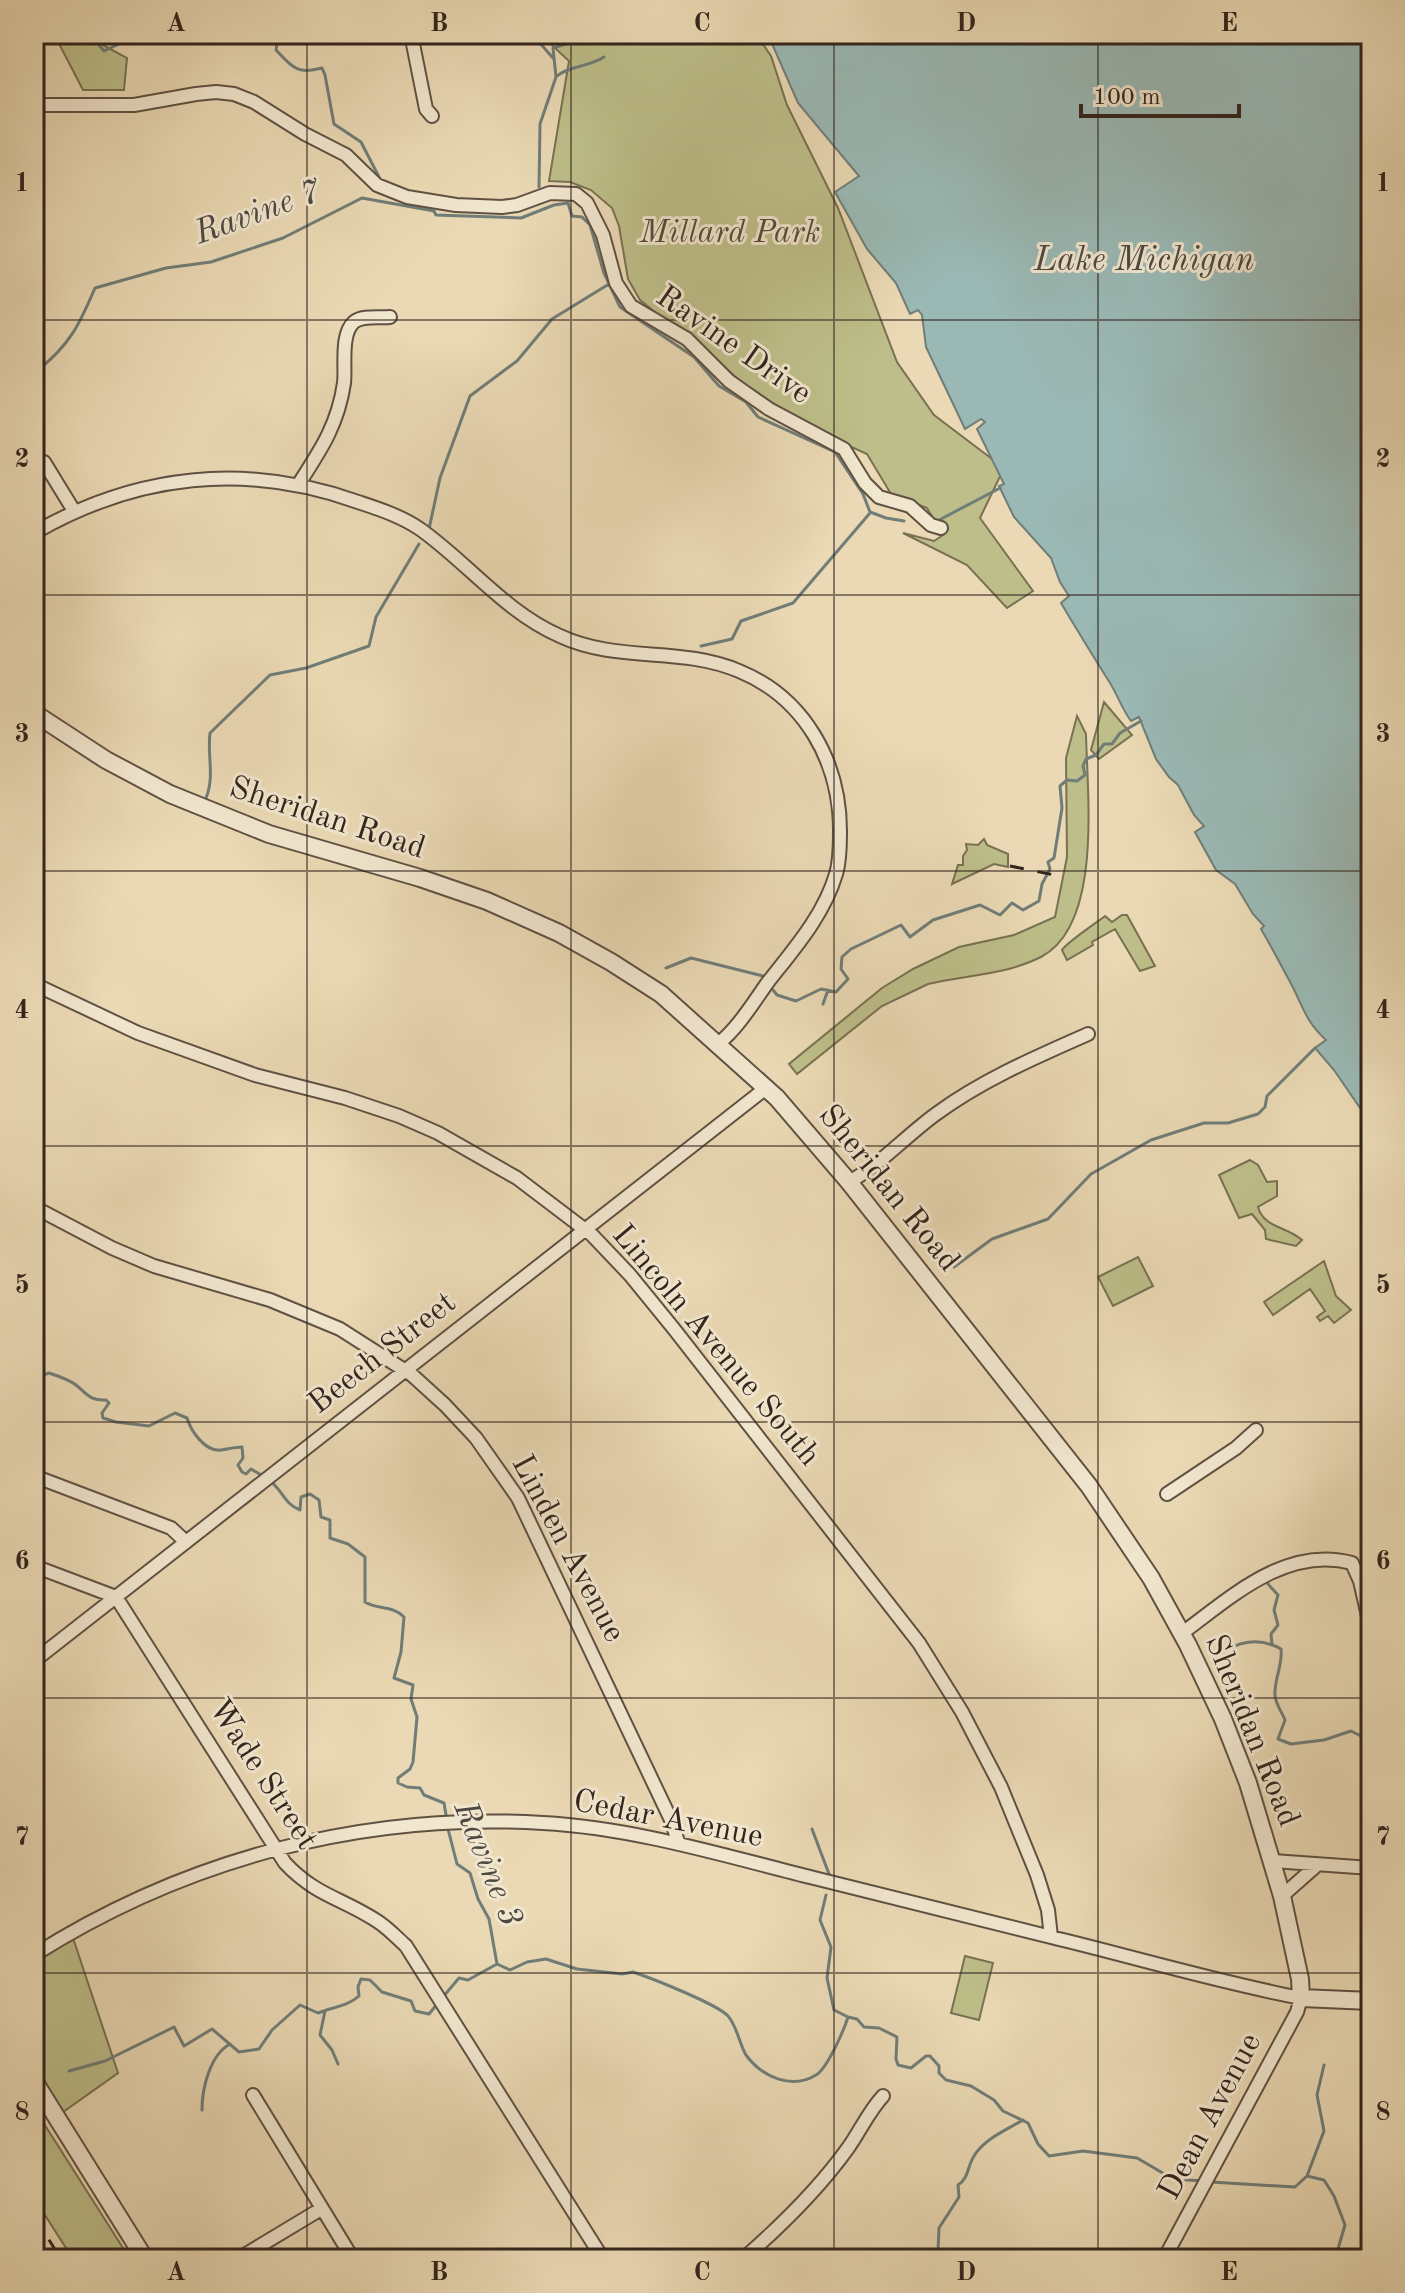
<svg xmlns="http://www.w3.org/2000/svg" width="1405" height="2293" font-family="'Old Standard TT',serif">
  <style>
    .green { fill: #bdbe89; stroke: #787153; stroke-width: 2 }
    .water { fill: #9ab9b5; stroke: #707d78; stroke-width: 2 }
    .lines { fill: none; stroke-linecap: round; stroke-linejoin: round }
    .stream { stroke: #707d78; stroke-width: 3 }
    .minor-casing { stroke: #605143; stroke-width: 16 }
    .tertiary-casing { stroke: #605143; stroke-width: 20 }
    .minor { stroke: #f1e6ce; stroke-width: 12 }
    .tertiary { stroke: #f1e6ce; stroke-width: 16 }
    .rail { stroke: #32241d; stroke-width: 3; stroke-dasharray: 14 14; stroke-linecap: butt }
    .grid { fill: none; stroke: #32241d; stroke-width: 2; stroke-opacity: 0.55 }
    .labels { text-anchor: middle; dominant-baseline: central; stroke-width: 6; stroke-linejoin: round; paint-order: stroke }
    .park-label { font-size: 32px; font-style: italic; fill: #554a38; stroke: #f1e6ce }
    .street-label { font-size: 32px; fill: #32241d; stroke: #f1e6ce }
    .water-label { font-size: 34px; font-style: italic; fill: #4c4943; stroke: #f1e6ce }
    .neatline { fill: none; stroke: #32241d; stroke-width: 3 }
    .grid-label { font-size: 26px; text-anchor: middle; font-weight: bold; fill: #32241d }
  </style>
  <rect width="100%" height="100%" fill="#ead9b4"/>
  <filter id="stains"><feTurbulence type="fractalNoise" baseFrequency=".0025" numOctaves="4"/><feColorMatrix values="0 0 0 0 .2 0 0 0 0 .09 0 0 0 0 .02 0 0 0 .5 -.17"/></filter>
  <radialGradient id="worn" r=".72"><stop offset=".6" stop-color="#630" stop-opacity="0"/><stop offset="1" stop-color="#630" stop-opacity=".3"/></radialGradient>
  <path class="green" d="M54,34h29l44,24 -3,32h-41z
    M540,34h216l15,22 16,49 51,103 59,154 37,53 70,53 -24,50 53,73 -26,17 -40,-43 -64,-32 31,8 9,-6 -16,-27 -36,-14 -24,-40 -44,-20 -70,-43 -113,-91 -12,-21 -9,-53 -7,-18 -21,-18 -21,-8 -21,-1 20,-120z
    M1104,702l28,33 -33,24 -8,-9z
    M1077,716l9,18c1,59 17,191 -45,223 -35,18 -76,18 -113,27l-46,22 -85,68 -8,-10 93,-76 31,-19 46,-22 55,-12 41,-18 12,-60 -1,-99z
    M984,839l3,6 21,9v13l-14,-3 -42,20 6,-19h5v-9l4,-6 -1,-6 12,1z
    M1122,915h5l28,51 -15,5 -25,-42 -23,13 1,3 -26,15 -5,-10c4,-7 34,-27 43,-34l7,6z
    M1250,1160l8,5 9,17 10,-1v15l-19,11c6,21 28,19 44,33l-6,6 -30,-7 -1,-9 -13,-16 -13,4 -20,-43z
    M1138,1257l15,29 -40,20 -15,-29z
    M1324,1261l12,35 15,14 -17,13 -6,-7 -8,5 -3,-4 8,-6 -15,-22 -37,26 -9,-13z
    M73,1938l45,135 -55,39 -29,-45v-106z
    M965,1956l28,7 -14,57 -28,-7z
    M34,2108l96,151h-57l-39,-61z"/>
  <path class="water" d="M774,34h597v1090l-37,-54 -19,-22 11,-8c-22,-20 -23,-35 -37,-60 -9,-17 -18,-34 -28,-51l3,-3 -11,-12 -18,-30 -19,-14 -21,-38 9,-6 -10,-11 -16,-30 -9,-8 -13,-18 -17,-42 -8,4c-9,-12 -13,-25 -21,-38 -17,-27 -33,-53 -49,-80l8,-7 -9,-14 -9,-24 -37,-41 -15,-31 5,-2 -27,-55 8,-7 -4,-3 -16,10 -39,-82 -4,-32 -4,-5 -8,4 -14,-31 -29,-34 -32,-57 24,-16 -61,-73 -29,-66z"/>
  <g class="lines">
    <path class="stream" d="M90,34l14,17 28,-13 1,-4
      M279,34l-3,16c16,17 21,25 46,18l3,7 9,49 27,18 18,35
      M532,34l21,24
      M557,76c11,-10 32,-9 47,-19
      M539,187l1,-63 16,-47 -3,-29 32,-10 13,-1
      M34,368l5,1c31,-24 41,-46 56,-81l71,-20 45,-6 72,-24 79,-40 72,13 2,4 85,3 33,-13 14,-2 4,13 10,1 8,8 14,48 16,34 74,50 25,29 27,16 12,15 77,35 28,42 7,18 16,6 18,3
      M941,519l59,-31
      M429,529l11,-51 30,-82 47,-35 35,-42 57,-35
      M701,646l31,-7 9,-18 52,-18 77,-90
      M206,798c9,-22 1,-43 4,-65l60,-58 36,-7 63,-22 7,-29 43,-73
      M666,968l25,-10 72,18
      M773,990l4,5 19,6 25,-12 15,3 12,-13 -7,-10 1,-12 9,-8 50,-24 9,12 23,-17 47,-15 20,10 12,-12 11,7 16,-9 3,-17 8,-15 -2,-7 6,-4 8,-50 -2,-22 7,-6 10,1 8,-6 -2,-9 3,-7 10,-4 8,-11h8l8,-11 21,-12
      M823,1004l5,-14
      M954,1267l38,-28 56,-20 43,-45 60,-34 53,-17h24l30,-9 7,-7 2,-11 48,-48
      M34,1378l15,-5c9,3 19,6 27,12 11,9 14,16 30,15l3,3 -7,10 1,5 13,4 33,4 26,-13 12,5c4,13 18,34 34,32 8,-1 14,-3 21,-3l1,11 -5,7 4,7 4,2 5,-5 12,7
      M269,1480c13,9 15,24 31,30l1,-13 9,-3 9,6 2,17 9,3v18l18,6 17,13v45c13,8 27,3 39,15l-3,35 -7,26 19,7 -2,14 6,18 -4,45 -3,7 -12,9v5l9,4 13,1 4,7 20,8 3,18
      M1268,1584l10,11 -4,15 4,15 -7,9 1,10
      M1217,1655c21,-13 41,-19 64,-6 2,16 -7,30 -6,46 0,8 7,17 10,25l-7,19 13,5 33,-4 27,-9 20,10
      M448,1829l9,35 13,9 8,26 11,20 8,45
      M812,1829l17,45
      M826,1895l-6,25 11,27 -4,31 7,32 14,7
      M443,1997l16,-19 9,2 29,-16 13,6 17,-8 19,-3 31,10 45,5 11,-2c18,6 84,32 95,44 9,10 11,27 18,39 16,22 46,35 70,20 11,-6 28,-45 32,-58l9,2 7,8 15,1 18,9 -1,22 2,6 13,3 15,-12h4l9,10v7l7,7 25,6 23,14 9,11 25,12 10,21 11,12 34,-5 54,7 36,21 30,2
      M325,2011l-5,24 12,15 6,14
      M69,2071l36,-10 69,-34 10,19 28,-17 27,23 20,-3 13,-19 28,-25 18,8c15,-6 30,-7 41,-17l-1,-9 3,-8 9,1 12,12 29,9 4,10 14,3 9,-11
      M202,2110c0,-22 8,-55 28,-66
      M1307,2176l17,-45 -7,-36 7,-30
      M1211,2182l84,5 12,-11 17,4 10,16 11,29 -10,34
      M929,2259l9,-8 1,-23 20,-31 -1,-12c11,-7 9,-18 16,-29 10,-17 32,-26 49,-36"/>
    <defs>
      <path id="minor" d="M411,34l15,75 6,7
        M34,105h100l62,-11 20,-2 18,2 20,8 51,32 41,21 31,30 30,12 49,8 46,2 15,-2 33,-12 26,1 11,9 16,32 13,48 15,23 56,33 42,42 40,28 75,40 21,34 14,14 31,9 21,19 10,3
        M44,462l30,49
        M298,485c22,-34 40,-60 46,-102 2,-16 -4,-49 10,-61 8,-7 26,-4 36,-5
        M34,533c102,-59 212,-71 324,-31 21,7 43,14 62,27 48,34 85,83 140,107 58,27 120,10 179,35 66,27 101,91 101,160 0,14 0,30 -4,43 -12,41 -42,75 -68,108 -15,21 -30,46 -50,62
        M34,984l104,49 117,42 90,23 54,18 39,17 79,45 75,57 38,40 44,54 245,314 43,69 39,75 36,88 11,35 3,27
        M849,1182c32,-18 58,-47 87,-68 46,-34 100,-57 152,-80
        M34,1207l78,41 42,18 116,34 70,29 72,46 33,30 31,33 42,60 154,324 6,20
        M34,1476l137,52 15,14
        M1167,1494l69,-46 20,-18
        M34,1566l82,31 169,266c31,33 57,35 92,58 11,7 19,16 29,25l197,313
        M1181,1634c49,-36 105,-89 171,-71l8,18 11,48
        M34,1661l732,-573
        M1273,1861l98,7
        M1282,1896l34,-30
        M34,1955c152,-96 329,-143 509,-132 92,5 182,33 271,55 79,20 158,40 237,59 83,20 166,45 250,61l-4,14 -133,247
        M253,2095l100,164
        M238,2259l83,-50
        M743,2259c39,-34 75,-69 105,-111 12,-17 21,-37 35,-52"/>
      <path id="tertiary" d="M34,713l72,47 64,34 99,40 151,44 67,23 72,32 52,29 50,32 116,104 72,84 240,304 62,92 37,67 35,74 25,64 34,113 18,83 1,19 70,3
        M34,2081l111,178"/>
    </defs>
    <use href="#minor" class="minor-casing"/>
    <use href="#tertiary" class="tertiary-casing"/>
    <use href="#minor" class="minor"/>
    <use href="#tertiary" class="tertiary"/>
    <path class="rail" d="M1010,866l49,10
      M34,2216l27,43"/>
  </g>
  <path class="grid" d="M307,34v2225M571,34v2225M834,34v2225M1098,34v2225M34,320h1337M34,595h1337M34,871h1337M34,1146h1337M34,1422h1337M34,1698h1337M34,1973h1337"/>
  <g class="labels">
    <g class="park-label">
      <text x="730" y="234">Millard Park</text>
    </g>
    <g class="street-label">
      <text transform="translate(733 346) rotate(35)">Ravine Drive</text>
      <text transform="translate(327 819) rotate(18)">Sheridan Road</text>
      <text transform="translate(888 1189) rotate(51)">Sheridan Road</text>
      <text transform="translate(715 1346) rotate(50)">Lincoln Avenue South</text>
      <text transform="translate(383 1354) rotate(-38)">Beech Street</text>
      <text transform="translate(567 1549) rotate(62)">Linden Avenue</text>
      <text transform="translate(1251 1731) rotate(68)">Sheridan Road</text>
      <text transform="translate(262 1775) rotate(57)">Wade Street</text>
      <text transform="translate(668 1820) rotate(11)">Cedar Avenue</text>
      <text transform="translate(1211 2117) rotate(-62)">Dean Avenue</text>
    </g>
    <g class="water-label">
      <text transform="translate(258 213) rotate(-20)">Ravine 7</text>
      <text x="1144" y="261">Lake Michigan</text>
      <text transform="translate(487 1864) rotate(68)">Ravine 3</text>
    </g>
  </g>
  <rect width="1405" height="2293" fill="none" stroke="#ead9b4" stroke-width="88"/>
  <path d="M1081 104v12h158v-12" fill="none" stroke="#32241d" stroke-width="4"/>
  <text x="1093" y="104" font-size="24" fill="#32241d" stroke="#f1e6ce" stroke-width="6" paint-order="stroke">100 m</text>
  <rect x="44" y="44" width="1317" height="2205" class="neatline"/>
  <g class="grid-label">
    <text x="176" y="31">A</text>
    <text x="439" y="31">B</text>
    <text x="702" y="31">C</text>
    <text x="966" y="31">D</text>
    <text x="1229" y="31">E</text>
    <text x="22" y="191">1</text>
    <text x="1383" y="191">1</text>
    <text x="22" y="467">2</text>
    <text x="1383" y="467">2</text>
    <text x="22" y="742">3</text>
    <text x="1383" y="742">3</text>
    <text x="22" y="1018">4</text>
    <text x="1383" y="1018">4</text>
    <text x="22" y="1293">5</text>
    <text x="1383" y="1293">5</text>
    <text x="22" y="1569">6</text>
    <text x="1383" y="1569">6</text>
    <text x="22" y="1845">7</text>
    <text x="1383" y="1845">7</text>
    <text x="22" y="2120">8</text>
    <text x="1383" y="2120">8</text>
    <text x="176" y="2280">A</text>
    <text x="439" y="2280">B</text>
    <text x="702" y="2280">C</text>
    <text x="966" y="2280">D</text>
    <text x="1229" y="2280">E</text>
  </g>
  <rect width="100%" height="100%" filter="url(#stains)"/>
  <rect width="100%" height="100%" fill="url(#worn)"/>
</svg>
